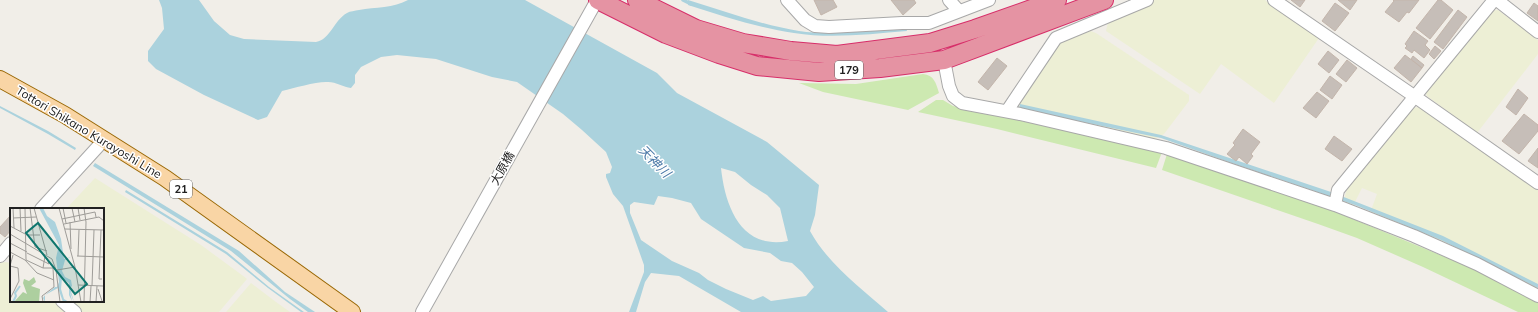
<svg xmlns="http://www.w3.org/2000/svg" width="1538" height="312" font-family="Mulish,'Noto Sans JP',sans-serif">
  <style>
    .farmland { fill: #edefd5 }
    .grass { fill: #cde9b1 }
    .water { fill: #abd2dd; fill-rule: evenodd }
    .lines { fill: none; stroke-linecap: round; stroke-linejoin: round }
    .stream { stroke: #abd2dd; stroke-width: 3.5 }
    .building { fill: #c6beb8; stroke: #c3b5ab }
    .minor-casing { stroke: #a8a8a8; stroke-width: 14 }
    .major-casing { stroke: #9a6805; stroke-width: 18 }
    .highway-casing { stroke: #d72e69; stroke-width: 20 }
    .minor { stroke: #fff; stroke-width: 12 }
    .major { stroke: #f9d5a5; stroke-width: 16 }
    .highway { stroke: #e593a3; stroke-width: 18 }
    .labels { text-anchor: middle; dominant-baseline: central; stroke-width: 3; stroke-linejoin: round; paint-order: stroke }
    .shield { fill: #fff; stroke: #646464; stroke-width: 1 }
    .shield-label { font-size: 11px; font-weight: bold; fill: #212121 }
    .street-label { font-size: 12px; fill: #212121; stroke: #fff }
    .water-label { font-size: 13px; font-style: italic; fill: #4c7aa8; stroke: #fff }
    .inset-river { fill: none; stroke: #abd2dd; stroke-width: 2 }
    .inset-road { fill: none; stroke: #9e9c98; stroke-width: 1 }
    .view { fill: #0f766e; fill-opacity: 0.15; stroke: #0f766e; stroke-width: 2 }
    .inset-edge { fill: none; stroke: #212121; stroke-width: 2 }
  </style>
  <rect width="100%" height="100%" fill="#f1eee8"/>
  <path class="farmland" d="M1155,0h110l54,38 -45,65 -53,-39 -21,30 -94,-63 3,-13z
    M1498,10l40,30v14l-61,79 -50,-37 -2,-5 63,-80z
    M1085,29l11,4 93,62v6l-25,33 -9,5 -136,-30 1,-9 41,-62z
    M1421,107l117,81v102l-100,-50 -68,-27 7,-19 -15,-6 -9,18 -8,-2v-9l5,-13 61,-74z
    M95,178l106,67 45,33 1,1 -28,33h-137l-13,-11h34v-92h-37z
    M5,262l6,1v38h46l12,11h-69v-49z
    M251,283l25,19 14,10h-64z"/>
  <path class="grass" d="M923,74c11,1 13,9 16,19l-31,17 -85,-18 -24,-9 57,1z
    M936,100h7l10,6 209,46 -6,16 -159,-39 -79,-17z
    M1167,154l164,56 148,61 59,31v10h-20l-95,-45 -66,-29 -39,-14 -156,-54z"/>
  <path class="water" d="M159,0h40l15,21 16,14 14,4 72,3c15,-3 17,-21 31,-29 3,-2 8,-2 12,-3 16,-3 35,-2 49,-10h117l132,73 20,20 90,49 52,43 -4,30 -5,16c18,33 51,57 78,81h-147l-62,-36 -28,-3 -6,9 -9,30h-7l15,-40v-7l-21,-59 -10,-12 -7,-17v-3l4,-1 2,-6 -6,-15 -24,-22 -19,-16 -46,-32 -25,-5 -56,-18 -39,-4 -16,2 -20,10 -6,8v8l-4,5c-8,-1 -16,-7 -25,-6 -12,0 -31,6 -44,9l-15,26 -9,3 -54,-25 -48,-26 -8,-8v-10l16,-22 -2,-21zM721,168l14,4 16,13 16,10 13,13 8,33c-47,9 -63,-35 -67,-73zM658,196l14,2 19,5 10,16 43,29 26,5 11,8 11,2 10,9 12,15 -8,9 -35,5 -8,-5 -10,4 -27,-11 -18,-9 -9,-7 -27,-12 -31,-21 -11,-27v-8l4,-3 20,3z
    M688,0c37,11 73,25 111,31 35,5 72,-1 107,-3l1,3c-37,3 -76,8 -113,2 -36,-5 -71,-17 -106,-28z
    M1020,104l141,31 170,57 112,44 95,48v4l-97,-48 -86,-35 -129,-44 -65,-23 -142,-29z
    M0,106l48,25 28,17 -1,2 -27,-16 -48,-26z
    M95,163l144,88 46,41 30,20h-7l-18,-13 -59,-48 -138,-85z
    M126,190l101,62 42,35 35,25h-3l-33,-24 -42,-34 -101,-62z"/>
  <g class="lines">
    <path class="stream" d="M683,0l8,4"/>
  </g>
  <path class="building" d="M814,0h19l4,7 -16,8z
    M891,0h23l2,3 -13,12z
    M1291,0h14l-5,7z
    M1338,0h19l-7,10z
    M1393,0h26l-10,13 -2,-1 -8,10 -14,-10 9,-11z
    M1438,0h3l12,10 -23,29 -14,-11z
    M1335,3l14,10 -14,18 -13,-10z
    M1534,3l4,3v15l-11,-8z
    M1458,10l9,7 -24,32 -9,-7z
    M1414,31l14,10 -3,4 5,5 -6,8 -10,-8 -2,3 -7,-5 2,-2 -2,-2z
    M1435,46l6,5 -7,8 -5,-5z
    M1328,51l11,9 -10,13 -11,-9z
    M1405,55l17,13 -11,14 -17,-14z
    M1413,56l11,9 -2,3 -11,-9z
    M997,58l10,8 -19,24 -10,-8z
    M1347,60l10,8 -11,14 -10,-8z
    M1330,76l12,9 -10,14 -12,-9z
    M1518,89l10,9 -12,17 -10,-8z
    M1317,92l12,9 -13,17 -13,-10z
    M1524,114l14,11v6l-19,23 -17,-13z
    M1243,129l17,13 -9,12 2,2 -6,8 -8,-7 -3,4 -9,-7 8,-9 -2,-2z
    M1334,136l18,13 -10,12 -17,-12z
    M1538,148v20l-10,-7z
    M11,215v15l-6,7 -5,-4v-6z"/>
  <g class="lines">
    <defs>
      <path id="minor" d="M787,0l18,20 10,6 14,1 73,-4h27l60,-23
        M949,0l10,11
        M1274,0l140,96 124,87
        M1497,0l41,32
        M944,60l5,26 4,10 9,7 58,11 146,34 169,57 79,31 63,28 61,32
        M1007,111l49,-73 91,-38
        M1335,205l3,-15 156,-190
        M41,209l63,-69
        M0,256l11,-13
        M62,301l13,11
        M422,312l175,-312"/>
      <path id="major" d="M0,79l65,36 100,63 187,134"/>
      <path id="highway" d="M598,0l68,34 53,20 38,12 62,6 61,-4 64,-8 160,-60
        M637,0l59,29 47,14 48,8 46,4 93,-12 45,-14 82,-29"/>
    </defs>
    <use href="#minor" class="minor-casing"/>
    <use href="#major" class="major-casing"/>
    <use href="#highway" class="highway-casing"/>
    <use href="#minor" class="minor"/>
    <use href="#major" class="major"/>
    <use href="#highway" class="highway"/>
  </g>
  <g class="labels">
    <g class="shield">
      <rect x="835" y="61" width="28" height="18" rx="3"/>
      <rect x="170" y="180" width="22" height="18" rx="3"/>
    </g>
    <g class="shield-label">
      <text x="849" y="70">179</text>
      <text x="181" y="189">21</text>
    </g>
    <g class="street-label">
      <text transform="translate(89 132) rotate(31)">Tottori Shikano Kurayoshi Line</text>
      <text transform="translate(502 168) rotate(-61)">大原橋</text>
    </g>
    <g class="water-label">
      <text transform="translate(655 161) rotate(45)">天神川</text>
    </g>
  </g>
  <g transform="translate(10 208)">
    <rect width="94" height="94" fill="#f1eee8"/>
    <path d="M24,69l2,5 -5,4 9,3 -1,13h-25l9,-10 4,2 -4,-11 1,-4 5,2z" fill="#adcf9f"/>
    <path d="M29,0h4l4,8 8,6 6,17 3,20 7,-2 -6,3 -3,11 3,6 6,3 1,6 -2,2 4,14 -4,-10 2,9 -3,-6v-12l-7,-5 -1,11 3,10 5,3h-6l-5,-14 -13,7v7l-2,-4 2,-3 10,-8h2l2,-5 -3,-24 3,-13z" fill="#abd2dd"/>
    <path class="inset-river" d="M3,94l3,-6 -1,-3 5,-7"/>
    <path class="inset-road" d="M3,0l1,20M10,0l1,23M15,0l1,52M20,0l5,39 12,4M24,0l13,47M49,0l16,59 6,35M53,0l3,15M62,0l3,14M68,0l2,12M74,0l2,14 -2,80M3,10l23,-1M52,11l33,-7 1,5M60,14l1,27M54,16l35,-7 5,4M0,18l17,9h13M55,21l39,1M91,22l-2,49h3M0,26l42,25 4,11 4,32M0,35l17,9M0,44l15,8 12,13 17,7M17,45l22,11 -2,-6M67,48l27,1M68,48l1,-26M16,52l17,8h10l1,19M33,60l2,-12M47,62l18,-3M94,65v22M68,77l25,1M82,78l2,-56M88,81l4,12M0,91l9,-18 -1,-13 -8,-2 3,-11M33,94l-1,-6 12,-9M80,94l1,-16M86,94l1,-16"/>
    <path class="view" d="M28,15l49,61 -12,10 -49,-61z"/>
    <rect width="94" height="94" class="inset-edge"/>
  </g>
</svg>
